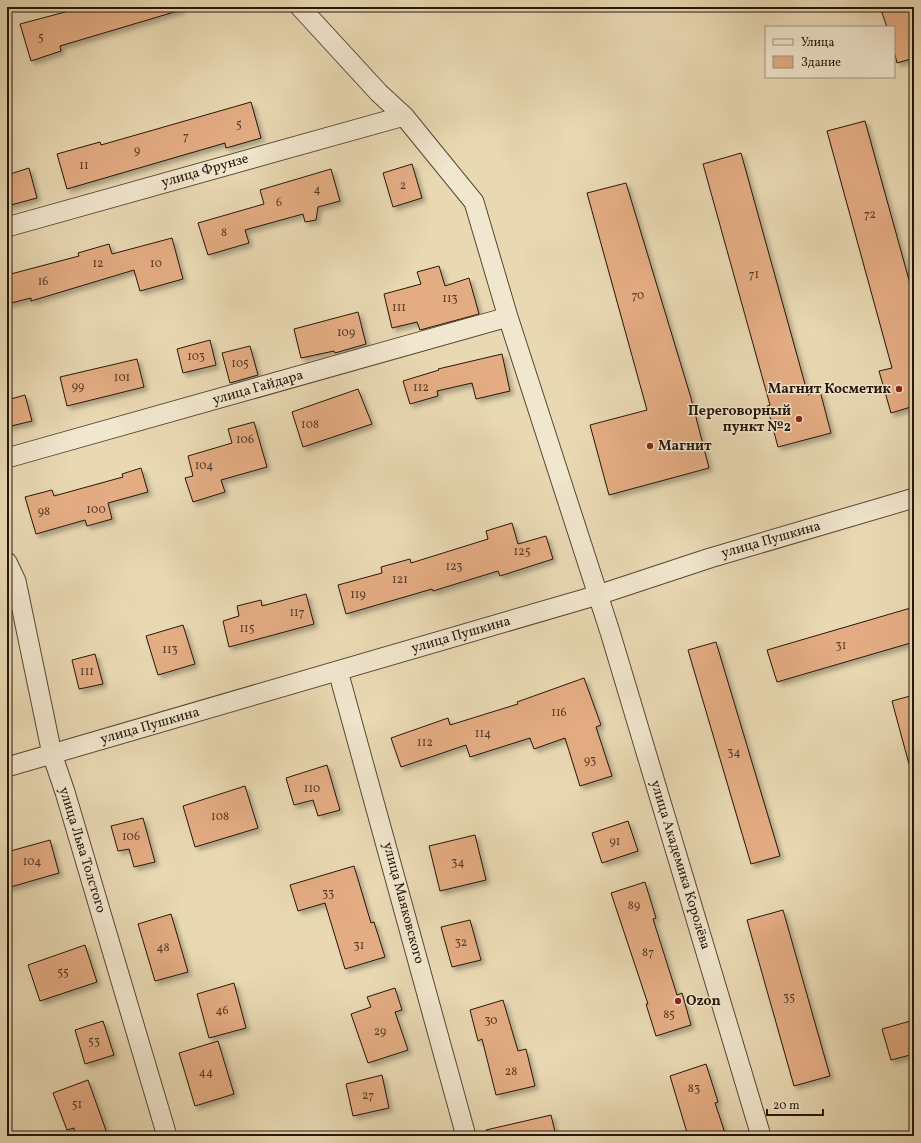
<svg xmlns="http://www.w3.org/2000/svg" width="921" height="1143" font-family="Vollkorn,serif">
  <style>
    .building { fill: #e4ac83; stroke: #26170a; filter: url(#shadow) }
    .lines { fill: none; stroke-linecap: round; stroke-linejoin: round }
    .minor-casing { stroke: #574834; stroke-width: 21 }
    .minor { stroke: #f1e6ce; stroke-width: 19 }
    .poi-dot { fill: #8f2418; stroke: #f1e6ce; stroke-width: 1.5 }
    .labels { text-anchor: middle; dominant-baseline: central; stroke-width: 3; stroke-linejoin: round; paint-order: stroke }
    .number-label { font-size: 12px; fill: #563c28 }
    .street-label { font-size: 14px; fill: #26170a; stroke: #f1e6ce }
    .poi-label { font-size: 14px; font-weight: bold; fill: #26170a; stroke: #f1e6ce; text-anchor: end }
  </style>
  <defs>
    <filter id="shadow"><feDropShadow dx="3.5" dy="3.5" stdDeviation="2" flood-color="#0004"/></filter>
  </defs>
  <rect width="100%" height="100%" fill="#e9d9b3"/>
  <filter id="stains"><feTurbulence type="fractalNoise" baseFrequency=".005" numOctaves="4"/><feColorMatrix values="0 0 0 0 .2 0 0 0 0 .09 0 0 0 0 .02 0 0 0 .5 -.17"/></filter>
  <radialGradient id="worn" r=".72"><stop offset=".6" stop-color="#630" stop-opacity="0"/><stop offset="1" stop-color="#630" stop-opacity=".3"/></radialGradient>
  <path class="building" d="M84,7h97v3l-121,36 1,5 -30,10 -11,-37z
    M880,7h34v51l-17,5 -3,-12v-24h-7z
    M251,102l10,36 -35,10 -1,-5 -158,46 -10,-35 43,-12 1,3z
    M865,121l49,177v108l-23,7 -12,-42 13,-3 -65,-237z
    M741,153l67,242 12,-4 11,42 -53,14 -11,-41 3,-1 -67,-241z
    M412,164l10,34 -29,9 -10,-34z
    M29,168l8,30 -30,8v-31z
    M331,169l9,32 -22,6 -2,13 -11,2 -2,-8 -58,16 4,13 -41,12 -10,-32 66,-19 -4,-14z
    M626,183l65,215 18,70 -100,27 -19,-70 57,-15 -60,-217z
    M172,238l11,41 -43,12 -6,-21 -103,31v-3l-24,6v-29l72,-19 -1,-3 31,-9 3,10z
    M439,266l6,20 24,-8 10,36 -59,16 -3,-8 -25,6 -8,-34 37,-10 -4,-12z
    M358,312l8,32 -31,9 -1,-2 -33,7 -7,-29z
    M210,340l6,25 -33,8 -6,-24z
    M250,346l8,29 -28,8 -8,-30z
    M502,354l8,37 -34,8 -4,-16 -35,8 1,5 -28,8 -7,-23 36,-11 -1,-1z
    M137,359l7,28 -77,19 -7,-29z
    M358,389l14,35 -69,23 -11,-35z
    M25,395l7,26 -25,6v-27z
    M254,422l13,45 -46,13 4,12 -32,10 -8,-24 8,-2 -5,-20 44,-13 -4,-14z
    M141,468l7,24 -40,11 4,16 -25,7 -2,-6 -49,14 -11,-37 27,-7 2,6 69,-19 -1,-3z
    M512,523l6,21 28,-8 7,23 -53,17 -2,-5 -65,20 -1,-2 -86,25 -8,-29 44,-12 -1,-6 29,-8 1,4 77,-24 -2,-8z
    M306,594l8,30 -85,23 -6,-26 16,-5 -2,-10 24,-6 1,6z
    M914,607v35l-137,40 -10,-32z
    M183,625l12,39 -37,11 -12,-39z
    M716,642l64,214 -29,8 -63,-214z
    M95,654l8,30 -24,5 -7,-29z
    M584,678l17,47 -5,2 16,49 -32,10 -15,-48 -31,11 -4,-11 -60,19 -4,-12 -65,22 -10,-29 57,-20 2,7 68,-21 -1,-2z
    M914,695v68l-5,1 -17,-63z
    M327,765l13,45 -22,6 -5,-16 -19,5 -8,-27z
    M245,786l13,42 -63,19 -12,-41z
    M143,818l12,44 -21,5 -5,-18 -11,2 -7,-25z
    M628,821l10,30 -36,12 -10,-30z
    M475,835l11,45 -46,11 -11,-45z
    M50,840l9,33 -52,15v-36z
    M354,866l17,57 3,-1 11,35 -40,12 -20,-66 -27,8 -8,-26z
    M645,882l11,36 -3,1 24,76 5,-2 9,32 -35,11 -10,-32h2l-37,-111z
    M783,910l47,166 -36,10 -47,-166z
    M171,914l17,58 -33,9 -17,-57z
    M470,920l11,40 -29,7 -11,-40z
    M85,945l12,37 -57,19 -12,-36z
    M234,983l12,45 -37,10 -12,-44z
    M395,988l7,22 -7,2 13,38 -40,13 -17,-49 20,-7 -4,-10z
    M503,1000l15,51 8,-2 9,37 -39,9 -14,-56 -4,2 -8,-31z
    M914,1020v34l-23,6 -9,-31z
    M103,1021l11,34 -29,9 -10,-34z
    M218,1041l16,53 -39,12 -16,-53z
    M706,1064l12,38 -3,1 11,33h-38l-18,-60z
    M382,1075l7,33 -36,8 -7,-32z
    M88,1080l20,56h-33l-1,-8 -7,2 -14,-37z
    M551,1115l5,21h-69l-1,-6z"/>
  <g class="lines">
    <defs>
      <path id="minor" d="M300,7l79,86 25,23 70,86 34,115 102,315 151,504
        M7,227l397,-111
        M7,458l501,-141
        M7,562l9,19 36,173 13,38 102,344
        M338,671l128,465
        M7,767l591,-172 112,-37 204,-60"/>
    </defs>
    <use href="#minor" class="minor-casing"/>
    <use href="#minor" class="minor"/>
  </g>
  <g class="poi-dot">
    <circle cx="899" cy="389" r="4"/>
    <circle cx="799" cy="419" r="4"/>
    <circle cx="650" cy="446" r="4"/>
    <circle cx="678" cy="1001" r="4"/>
  </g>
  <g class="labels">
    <g class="number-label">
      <text x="41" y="38">5</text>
      <text x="239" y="125">5</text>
      <text x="186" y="137">7</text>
      <text x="137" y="151">9</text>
      <text x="84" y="166">11</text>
      <text x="403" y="186">2</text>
      <text x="317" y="190">4</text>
      <text x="279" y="203">6</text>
      <text x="870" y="215">72</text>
      <text x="224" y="233">8</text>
      <text x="98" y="264">12</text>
      <text x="156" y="264">10</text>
      <text x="754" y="275">71</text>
      <text x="43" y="282">16</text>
      <text x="638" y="296">70</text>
      <text x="450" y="299">113</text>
      <text x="399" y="308">111</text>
      <text x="346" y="333">109</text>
      <text x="196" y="357">103</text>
      <text x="240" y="364">105</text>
      <text x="122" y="378">101</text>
      <text x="78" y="387">99</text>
      <text x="421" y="388">112</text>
      <text x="310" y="425">108</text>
      <text x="245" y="440">106</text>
      <text x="204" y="466">104</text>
      <text x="96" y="510">100</text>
      <text x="44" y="512">98</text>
      <text x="522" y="552">125</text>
      <text x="454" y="567">123</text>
      <text x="400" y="580">121</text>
      <text x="358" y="595">119</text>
      <text x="297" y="613">117</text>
      <text x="247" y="629">115</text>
      <text x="841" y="646">31</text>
      <text x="170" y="650">113</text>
      <text x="87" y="672">111</text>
      <text x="559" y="713">116</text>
      <text x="483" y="734">114</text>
      <text x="425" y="743">112</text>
      <text x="734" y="753">34</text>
      <text x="590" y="761">93</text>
      <text x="312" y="789">110</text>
      <text x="220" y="817">108</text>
      <text x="131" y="837">106</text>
      <text x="615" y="842">91</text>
      <text x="32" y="862">104</text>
      <text x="458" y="863">34</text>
      <text x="328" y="894">33</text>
      <text x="634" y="906">89</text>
      <text x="461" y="943">32</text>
      <text x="359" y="946">31</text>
      <text x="163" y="948">48</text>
      <text x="648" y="953">87</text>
      <text x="63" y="973">55</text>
      <text x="789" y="998">35</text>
      <text x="222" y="1011">46</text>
      <text x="669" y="1015">85</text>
      <text x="491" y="1021">30</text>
      <text x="380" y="1032">29</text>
      <text x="94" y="1042">53</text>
      <text x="511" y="1072">28</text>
      <text x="206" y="1073">44</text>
      <text x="694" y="1089">83</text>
      <text x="368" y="1096">27</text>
      <text x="77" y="1105">51</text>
    </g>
    <g class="street-label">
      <text transform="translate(205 171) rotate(-16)">улица Фрунзе</text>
      <text transform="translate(258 388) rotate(-16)">улица Гайдара</text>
      <text transform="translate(771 540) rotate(-16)">улица Пушкина</text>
      <text transform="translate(461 635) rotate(-16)">улица Пушкина</text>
      <text transform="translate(150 726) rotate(-16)">улица Пушкина</text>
      <text transform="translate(82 850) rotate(73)">улица Льва Толстого</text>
      <text transform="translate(680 865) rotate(73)">улица Академика Королёва</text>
      <text transform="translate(403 903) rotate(75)">улица Маяковского</text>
    </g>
    <g class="poi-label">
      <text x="891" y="389">Магнит Косметик</text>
      <text x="791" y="411">Переговорный<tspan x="791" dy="16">пункт №2</tspan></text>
      <text x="658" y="446" text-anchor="start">Магнит</text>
      <text x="686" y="1001" text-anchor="start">Ozon</text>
    </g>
  </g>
  <rect width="921" height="1143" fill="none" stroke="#e9d9b3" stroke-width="24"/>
  <rect x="8" y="8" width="905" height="1127" fill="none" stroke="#26170a" stroke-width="2"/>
  <rect x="12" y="12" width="897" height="1119" fill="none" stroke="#26170a"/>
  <rect x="765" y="26" width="130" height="52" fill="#f1e6ce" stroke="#a09380"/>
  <rect x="773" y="39" width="20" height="6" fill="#f1e6ce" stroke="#a09380"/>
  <text x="801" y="46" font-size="12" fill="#26170a">Улица</text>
  <rect x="773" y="56" width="20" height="12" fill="#e4ac83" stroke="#a09380"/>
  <text x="801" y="66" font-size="12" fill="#26170a">Здание</text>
  <path d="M767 1109v6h56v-6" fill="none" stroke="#26170a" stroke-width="2"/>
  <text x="773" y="1109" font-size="12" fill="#26170a" stroke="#f1e6ce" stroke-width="3" paint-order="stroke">20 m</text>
  <rect width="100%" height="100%" filter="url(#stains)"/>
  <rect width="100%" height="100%" fill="url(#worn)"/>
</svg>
